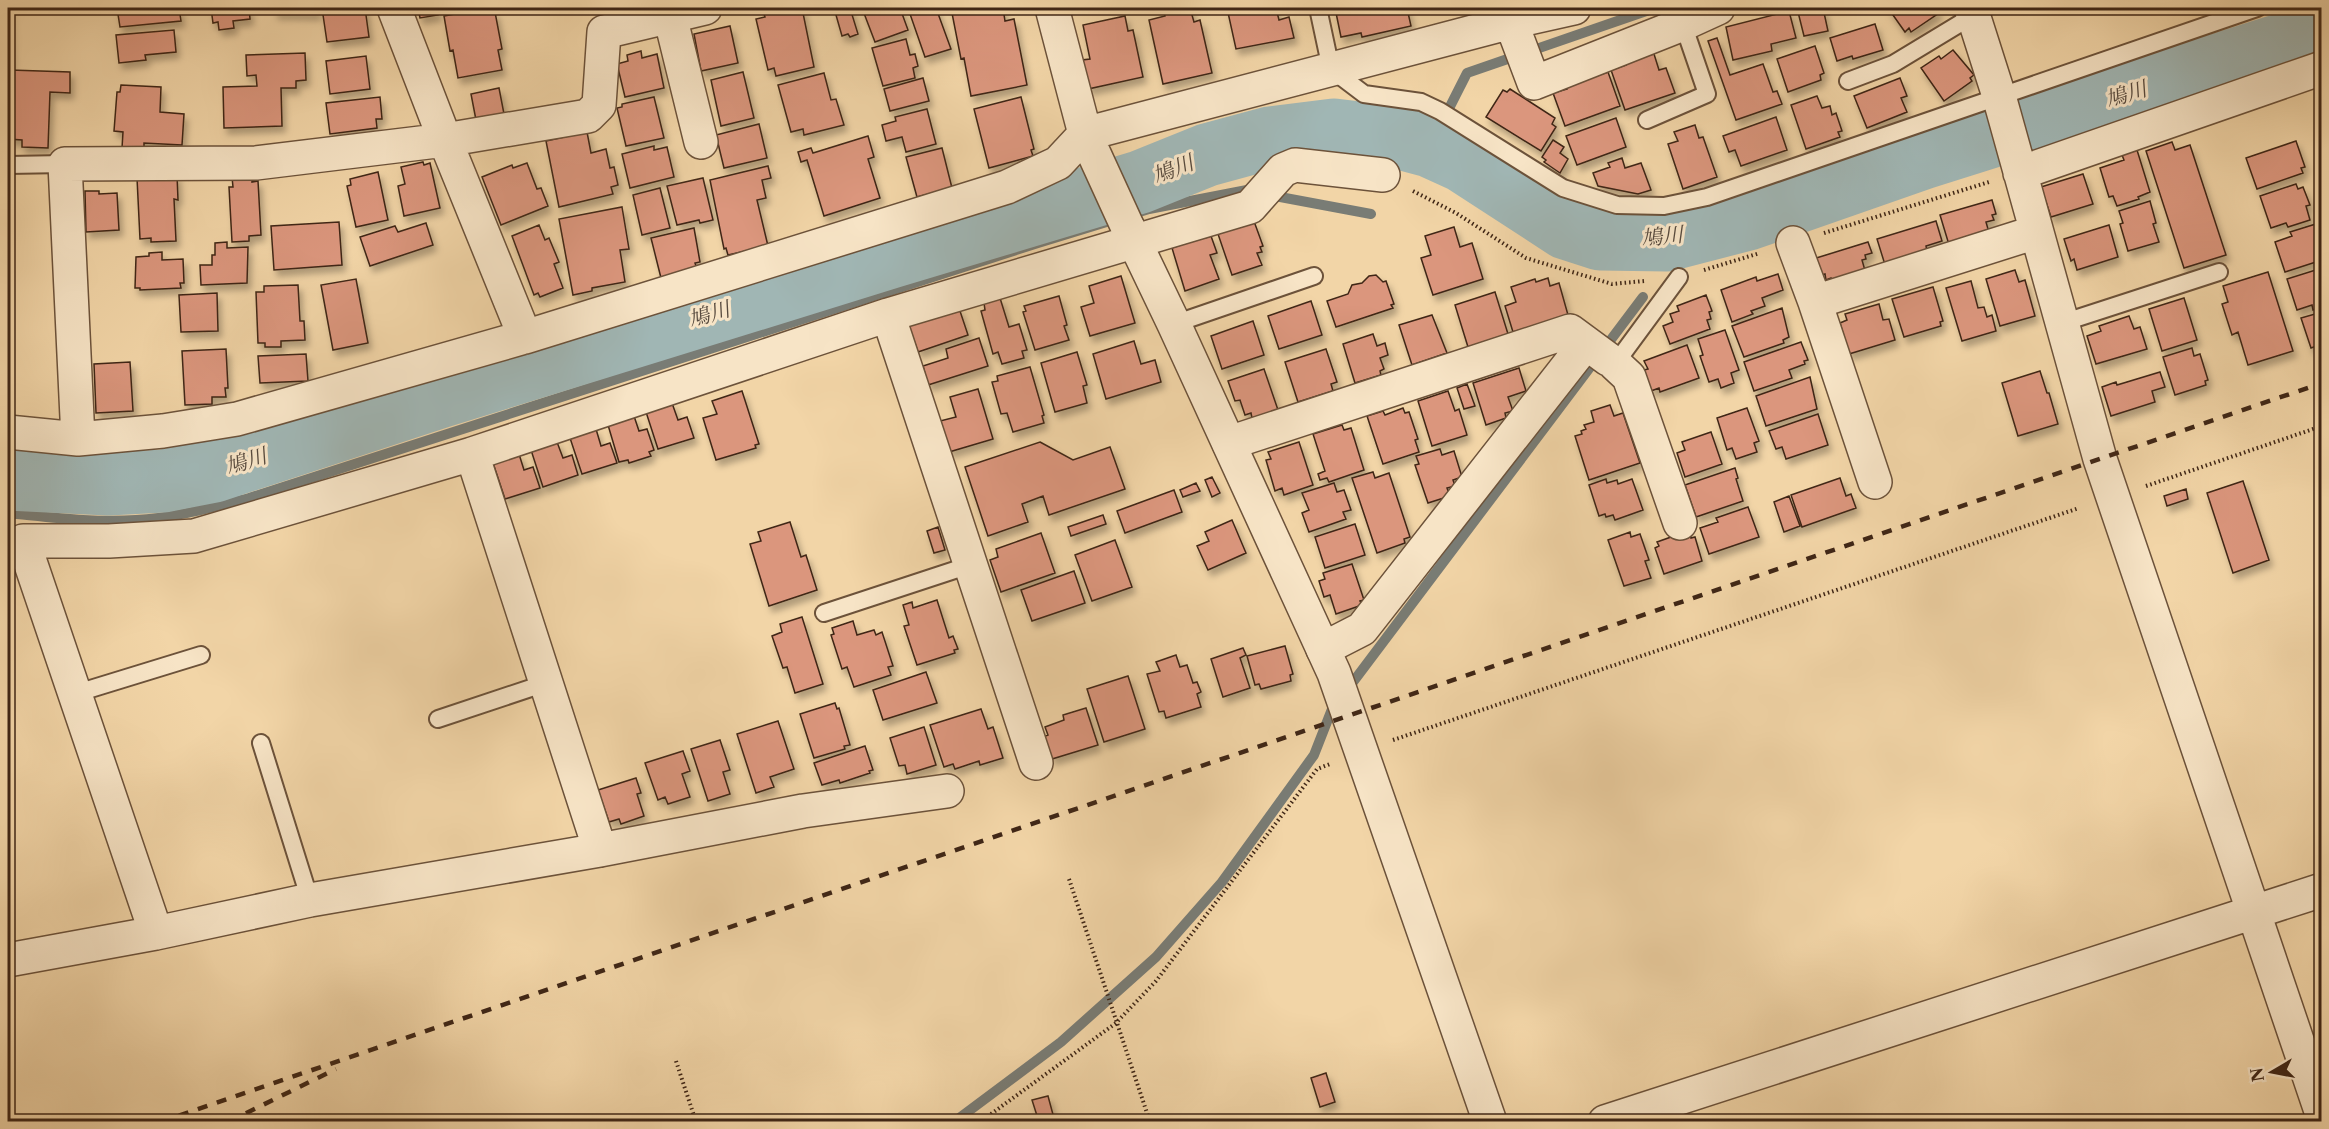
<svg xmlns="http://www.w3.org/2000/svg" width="2329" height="1129" font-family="'Libre Caslon Text','Noto Serif JP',serif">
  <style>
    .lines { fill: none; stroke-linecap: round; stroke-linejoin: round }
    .stream { stroke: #797c75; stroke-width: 10 }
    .river { stroke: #a0b6b4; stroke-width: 63 }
    .building { fill: #db967d; stroke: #3f2616; stroke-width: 1.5; filter: url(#shadow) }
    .service-casing { stroke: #6c523a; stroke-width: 20 }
    .minor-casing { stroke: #6c523a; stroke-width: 36 }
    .tertiary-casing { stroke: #6c523a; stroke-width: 36 }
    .path { stroke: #3f2616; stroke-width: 4; stroke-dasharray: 1.5 3; stroke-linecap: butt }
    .service { stroke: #f7e4c6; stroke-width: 16 }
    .minor { stroke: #f7e4c6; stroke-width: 33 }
    .tertiary { stroke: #f7e4c6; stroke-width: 33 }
    .rail { stroke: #3f2616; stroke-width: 4.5; stroke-dasharray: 10 10; stroke-linecap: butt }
    .labels { text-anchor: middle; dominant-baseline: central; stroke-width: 6; stroke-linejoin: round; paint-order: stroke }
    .water-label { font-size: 21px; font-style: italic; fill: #574a3e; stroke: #f7e4c6 }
  </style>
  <defs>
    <filter id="shadow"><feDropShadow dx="3.5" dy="6" stdDeviation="3" flood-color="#0004"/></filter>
  </defs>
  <rect width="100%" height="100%" fill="#f2d5a7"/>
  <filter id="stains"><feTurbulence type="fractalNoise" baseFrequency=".00333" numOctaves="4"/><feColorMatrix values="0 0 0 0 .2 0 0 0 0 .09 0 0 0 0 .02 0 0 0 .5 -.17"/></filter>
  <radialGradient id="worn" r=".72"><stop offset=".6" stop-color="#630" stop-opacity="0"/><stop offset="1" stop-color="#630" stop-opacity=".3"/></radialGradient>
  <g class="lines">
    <path class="stream" d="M1430,146l37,-73 188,-65
      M1269,195l102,19
      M1669,257l14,-22
      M8,513c42,4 86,10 128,7 39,-2 76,-13 113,-22l789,-255 111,-34 98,-19 6,2
      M1347,690l296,-393
      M954,1122l107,-80 95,-85 66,-75 92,-127 18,-46 5,-7"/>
    <path class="river" d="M8,479l100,5 55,-3 51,-10 228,-75 449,-139 249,-75 67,-27 63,-17 64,-8 66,8 30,8 33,15 103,67 34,11 67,1 81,-21 175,-61 399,-126"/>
  </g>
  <path class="building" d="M8,8h1l2,57h-3z
    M117,8h62l2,13 -61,6z
    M211,8h38l1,11 -17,2 1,7 -15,2 -1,-8 -5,1z
    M274,8h43v6l-42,-1z
    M322,8h43l4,29 -42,5z
    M418,8h19l1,7 -18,3z
    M488,8l1,6 6,-2 7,37 -4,1 4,20 -44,8 -5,-28 -3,1 -6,-35z
    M601,8h25l-5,1 1,6 -19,3z
    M777,8l1,3 24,-3 12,59 -38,9 -2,-8 -6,2 -12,-51 9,-2 -2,-6z
    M834,8h16l8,26 -8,3 -2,-3 -6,2z
    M862,8h38l8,22 -33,12z
    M928,8h8l15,41 -26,8 -15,-43z
    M951,8h52l2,13 9,-2 13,66 -56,11 -7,-38 -3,1z
    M1183,8h7l4,14 6,-2 12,53 -49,11 -14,-64 16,-4 -1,-4z
    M1227,8h49l3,12 10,-3 5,21 -58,11z
    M1335,8h72l4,18 -49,11 -1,-4 -20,4z
    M1797,8h26l5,23 -24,5z
    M1888,8h47l4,5 -28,19 -2,-4 -4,4z
    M1789,11l7,27 -25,6 1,7 -39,9 -7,-33z
    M1125,16l3,15 5,-1 10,47 -55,12 -6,-29 8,-1 -7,-34z
    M1875,24l8,26 -30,9 -1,-3 -15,5 -7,-23z
    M730,26l8,37 -37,8 -7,-37z
    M174,30l2,22 -31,3 1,5 -27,3 -3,-28z
    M1717,38l13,37 33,-11 10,28 4,-1 5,13 -46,16 -28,-79z
    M906,39l4,16 5,-1 3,12 -5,2 2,10 -32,8 -11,-38z
    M1815,46l9,27 -4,2 1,5 -33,12 -11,-33z
    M1953,50l21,25 -4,3 2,3 -28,20 -23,-33 18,-12 2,3z
    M641,51l1,7 15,-4 7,34 -39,9 -8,-33 11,-3 -1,-6z
    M305,53l1,27 -10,1v7h-15l1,38 -58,2 -1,-41 34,-1 -1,-11 -9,1 -1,-21z
    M1654,54l5,16 7,-2 9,25 -50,17 -14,-40 15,-5 -2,-4z
    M366,56l4,33 -40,5 -4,-33z
    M10,70l60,2v21l-20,-1 -2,56 -26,-1v-7l-14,-1z
    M743,72l11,46 -33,8 -10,-46z
    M1608,72l12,34 -55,20 -12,-33 14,-4 -1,-3z
    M824,73l7,27 5,-1 8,26 -40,10 -1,-6 -12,3 -13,-47z
    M923,78l6,23 -39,10 -6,-22z
    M1900,78l7,18 -6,2 6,14 -40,16 -13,-32z
    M121,85l40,2 -1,25 24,2 -2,31 -38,-2v7l-22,-2 1,-16 -9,-1 3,-39h3z
    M499,88l5,26 -28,6 -5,-26z
    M1510,89l45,29 -3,6 4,3 -15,24 -55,-34 17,-27 4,2z
    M1817,96l5,12 8,-2 2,9 4,-2 6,18 -4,1 2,5 -34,12 -15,-44z
    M380,97l2,22h-6l1,9 -47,6 -4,-31z
    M654,97l10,41 -38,8 -9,-38 5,-1v-3z
    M1021,97l13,52 -3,1 2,6 -44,12 -15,-59z
    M927,109l9,35 -30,8 -4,-15 -16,4 -4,-16 14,-4 -1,-4z
    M1776,117l11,33 -46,16 -6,-16 -6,2 -6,-16z
    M1616,118l10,29 -49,18 -11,-29z
    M759,124l8,34 -43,10 -8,-33z
    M1695,125l4,13 4,-1 14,40 -34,12 -15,-45 10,-3 -4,-9z
    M587,132l4,21 15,-4 4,19 4,-1 4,18 -7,2 2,7 -54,13 -13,-66z
    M868,136l6,21 -6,2 12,39 -56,18 -17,-56 -6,2 -3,-10 13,-4 2,5z
    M1553,140l11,7 -4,6 8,6 -8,14 -16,-11 2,-2 -4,-3z
    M2296,141l9,26 -4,1 2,5 -46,16 -11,-31z
    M2172,142l3,8 15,-5 36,110 -42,13 -38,-117z
    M654,146v4l13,-3 7,30 -44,11 -8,-34z
    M942,148l10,40 -35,9 -11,-40z
    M2137,150l13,42 -12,5 1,2 -22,7 -4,-10 -4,1 -9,-29 24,-8 -2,-5z
    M1622,158l3,10 16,-5 10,27 -13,4 -40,-8 -5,-13 17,-6 -2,-4z
    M423,162l1,3 6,-2 10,45 -36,8 -6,-30 7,-2 -4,-17z
    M527,163l10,26 4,-1 7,18 -47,19 -19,-48 30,-12 1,3z
    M768,166l3,12 -9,2 4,18 -9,2 11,46 -40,9 -2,-7 -2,1 -14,-69z
    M378,172l10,48 -32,7 -9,-41 4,-1 -1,-6z
    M2083,174l10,30 -42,13 -10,-30z
    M177,175l1,25 -4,-1 2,42 -25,1v-4l-11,1 -3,-61z
    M252,176v6l6,-1 3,54 -12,1v5l-17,1 -3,-55h4l-1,-10z
    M703,178l10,42 -13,3 -1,-3 -22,5 -10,-39z
    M2296,184l2,5 5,-2 7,18 -4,1 4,14 -22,7 -2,-4 -15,5 -11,-32z
    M660,188l10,40 -28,7 -9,-40z
    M85,191h14v3l18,-1 2,37 -33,2z
    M1992,200l4,14 -4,1 2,5 -8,2 4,14 -40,12 -10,-33z
    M2150,201l6,22 -3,1 6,18 -31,9 -8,-27 3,-1 -4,-12z
    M622,207l7,42 -9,1 5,32 -33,6v3l-19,4 -14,-76z
    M1936,221l6,20 -16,5 1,5 -41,17 -9,-29z
    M339,222l3,43 -68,5 -3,-44z
    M1252,222l3,2 8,22 -3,1 2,5 -5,1 5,12 -30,10 -14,-41z
    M426,223l7,22 -63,21 -10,-29 35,-11 3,6z
    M2319,223l3,9v8l-4,1 4,10v5l-4,1 1,4 -34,11 -10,-30 17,-6 -2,-4z
    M539,225l6,15 4,-2 10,24 -5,2 9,24 -23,9 -2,-4 -4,2 -22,-59z
    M2109,225l9,32 -41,13 -3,-11 -3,2 -7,-22z
    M1454,227l6,20 12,-4 11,36 -50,16 -12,-37 10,-3 -6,-19z
    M694,228l6,34 -5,1 2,6 -36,9 -10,-40z
    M1205,236v2l6,-2 6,17 -7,2 9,24 -34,12 -13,-43z
    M227,242v6l21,-1 -1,36 -46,2 -1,-20h12v-10h3v-12z
    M1868,242l4,11 -7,2 1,4 -4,1 4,14 -33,11 -2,-7 -5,2 -1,-6 -7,2 -5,-17z
    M162,252v8l21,-1 1,24h-4l1,5 -41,2v-2h-5l1,-31 13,-1v-3z
    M2322,268v39l-9,3 -1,-5 -15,5 -10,-31z
    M2015,270l4,12 6,-2 10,36 -35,10 -14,-47z
    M2268,272l25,79 -45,14 -10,-33 -6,3 -10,-31 6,-2 -5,-16z
    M1778,274l5,16 -21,8 3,8 -14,5 2,3 -21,8 -11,-32 35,-13 1,4z
    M1376,275l7,7 3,-1 8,23 -3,1 2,3 -57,19 -9,-26 21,-7 4,-9 10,-2 7,-7z
    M1121,276l14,47 -45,13 -9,-29 13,-4 -5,-17z
    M1548,278l2,8 9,-3 9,32 -55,17 -8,-26 11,-4 -5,-15 24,-8 1,3z
    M356,279l12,64 -35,7 -12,-65z
    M1971,281l7,27 6,-1 3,10 5,-2 4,16 -34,10 -16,-53z
    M298,285l2,36h4l1,19 -24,1v6h-16v-4h-7l-2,-51h8v-6z
    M1933,287l10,34 -3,1 1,4 -37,11 -12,-38z
    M1495,292l13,42 -40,13 -13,-42z
    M217,293l1,38 -37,1 -2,-37z
    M1706,295l6,16 -3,1 2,7 -4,1 3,9 -40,15 -7,-18 10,-4 -3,-8 9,-3 -2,-5z
    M1059,296l8,29 -3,1 5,14 -34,10 -12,-38 3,-1 -2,-5z
    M1000,298l9,29 10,-3 8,26 -5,1 2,7 -22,6 -4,-12 -5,2 -12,-43 4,-1 -1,-7z
    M2184,298l13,42 -35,11 -13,-42z
    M1311,301l11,34 -43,14 -11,-33z
    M1879,304l4,16 6,-1 6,21 -46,14 -9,-31 7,-3 -2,-6z
    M959,308l9,27 -50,17 -9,-26z
    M1782,308l7,29 -6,3 1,3 -40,14 -12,-31z
    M2322,312v32l-11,4 -10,-30z
    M1432,315l15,38 -35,12 -13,-40z
    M2129,316l5,13 6,-2 7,22 -51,15 -9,-28 14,-5 -2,-5z
    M1253,321l11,34 -42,14 -11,-33z
    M1725,330l14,40 -8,3 3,10 -13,5 -3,-9 -9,3 -9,-26 3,-1 -5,-16z
    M1373,334l4,12 8,-3 3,12 -8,3 4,11 -4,2 1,4 -26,8 -12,-39z
    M979,338l9,28 -60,19 -5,-19 25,-8 -2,-9z
    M1134,341l7,23 14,-4 6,22 -55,17 -13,-45z
    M1801,342l7,18 -4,1 1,3 -16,6 3,8 -38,13 -10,-29z
    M1687,345l12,33 -39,14 -1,-4 -8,3 -7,-21 4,-1 -4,-8z
    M2192,348l2,8 6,-2 8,26 -3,1 1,4 -31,10 -12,-38z
    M226,349l2,39h-3l1,9h-14v7l-27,1 -3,-54z
    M1326,349l11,33 -6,2 2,7 -35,11 -13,-40z
    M1077,352l10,33 -4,1 4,17 -32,9 -14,-49z
    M306,354l2,27 -48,2 -2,-27z
    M130,362l3,49 -37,2 -2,-49z
    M1030,367l14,48 -2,1 2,7 -31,9 -6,-19 -6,1 -9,-32 6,-1 -1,-5z
    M1519,368l7,23 -18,6 5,14 -8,2 1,5 -20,7 -13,-42z
    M1264,369l14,41 -26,8 -1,-5 -6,2 -5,-15 -5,1 -7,-20z
    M2040,371l7,22h2l9,31 -40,12 -16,-53z
    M2160,372l5,15 -13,4 3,11 -44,14 -9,-29 14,-5 1,3z
    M1810,377l7,32 -51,17 -10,-30z
    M1467,384l8,22 -11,3 -7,-21z
    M978,389l15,50 -44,13 -9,-31 16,-4 -6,-20z
    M742,391l17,53 -4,1 1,3 -40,12 -13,-42 14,-4 -5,-13z
    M1448,391l7,20 4,-2 8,26 -35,11 -14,-45z
    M672,403l6,17 9,-3 7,21 -36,11 -12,-37z
    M1610,405l4,11 9,-3 17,50 -51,17 -14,-44 7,-2 -1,-3 5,-2 -2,-4 10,-3 -3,-11z
    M1403,408l2,5 4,-1 9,27 -3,1 4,12 -36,12 -16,-48 16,-5 2,4z
    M1747,408l12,33 -5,2 3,9 -21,7 -4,-11 -5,2 -10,-32z
    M1818,414l10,31 -42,14 -4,-12 -6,2 -7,-18z
    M634,416l5,15 8,-2 7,21 -5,2 2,4 -22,7 -1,-3 -9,2 -11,-37z
    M1342,425l2,5 7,-2 13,42 -35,12 -2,-4 -7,2 -2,-6 7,-3 -12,-37z
    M596,429l5,17 9,-3 7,20 -35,11 -12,-36z
    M1711,432l11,32 -37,13 -8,-24 8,-3 -3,-8z
    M557,442l6,16 9,-3 6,20 -35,12 -12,-37z
    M1040,442l33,18 37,-13 15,42 -76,26 -6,-19 -21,8 6,18 -40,14 -23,-69z
    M1299,442l14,43 -29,10 -2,-7 -7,3 -9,-31 5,-1 -3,-7z
    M1440,449l2,6 12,-4 8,26 -9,3 2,6 -8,2 3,8 -22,7 -13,-38 4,-1 -3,-8z
    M519,454l5,16 9,-3 7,21 -35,11 -12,-36z
    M1735,468l3,10 -2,1 7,22 -47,16 -11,-32z
    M1373,472l2,6 14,-5 21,64 -6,2 1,4 -28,10 -25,-75z
    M1212,477l8,16 -8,4 -7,-17z
    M1840,478l6,18 5,-2 5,14 -54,19 -11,-32z
    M1606,479l1,4 10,-3 1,4 14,-5 11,31 -28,10 -2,-5 -7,2 -1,-3 -6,2 -10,-31z
    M2243,481l26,79 -36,13 -26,-80z
    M1196,483l4,8 -17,6 -3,-7z
    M1334,483l3,9 7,-2 7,20 -8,2 3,7 -37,13 -7,-19 7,-3 -7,-17z
    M2186,489l2,10 -21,7 -3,-10z
    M1174,490l8,22 -57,21 -8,-22z
    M1789,496l11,30 -16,6 -10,-30z
    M1748,507l11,30 -50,17 -9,-26 18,-6 -2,-4z
    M1103,515l3,9 -35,12 -3,-9z
    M1232,520l14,33 -38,17 -11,-24 12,-5 -4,-9z
    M790,522l11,35 5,-2 11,35 -48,16 -19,-62 11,-3 -3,-9z
    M1355,524l10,31 -40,13 -10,-31z
    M938,527l7,23 -11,3 -7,-22z
    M1689,531l2,7 4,-1 7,24 -38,13 -9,-26 4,-2 -2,-4 14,-5 -1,-2z
    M1630,532l1,5 9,-3 9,26 -4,1 6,17 -27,8 -16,-46z
    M1041,533l14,40 -54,19 -11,-32 8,-3 -2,-8z
    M1115,540l17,47 -40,14 -17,-46z
    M1352,564l12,36 -4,1 2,4 -26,9 -6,-19 -6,2 -5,-16 6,-2 -2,-6z
    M1074,571l11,32 -53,18 -11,-31z
    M937,600l12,38 4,-2 5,13 -4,1 1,3 -38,12 -13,-39 5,-1 -6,-20 9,-3 1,6z
    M802,617l21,67 -28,9 -8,-26 -4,1 -11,-32 10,-4 -2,-8z
    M853,621l4,14 17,-5 2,5 6,-3 11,34 -5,1 3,8 -37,12 -7,-20 -5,2 -11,-34 3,-1 -2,-6z
    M1285,646l8,28 -3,1 1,6 -30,8 -2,-5 -4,1 -8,-29z
    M1243,648l3,7 -6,3 10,30 -27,9 -12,-38z
    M1176,655l4,12 7,-2 6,18 4,-1 4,10 -4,2 4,13 -35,11 -2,-7 -5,1 -12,-38 13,-3 -4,-9z
    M926,672l11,31 -54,17 -10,-30z
    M1128,676l17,53 -41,13 -17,-53z
    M835,703l2,6 2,-1 11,37 -6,1 1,3 -31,9 -14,-44z
    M1086,708l12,37 -46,14 -3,-9 -4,1 -5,-13 8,-3 -3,-8 19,-7 -1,-5z
    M981,709l7,20 5,-2 10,31 -23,7 -1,-4 -24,8 -2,-5 -9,3 -14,-42z
    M778,721l16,48 -24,8 4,10 -18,6 -19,-59z
    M924,727l12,38 -29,9 -2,-9 -6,1 -9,-28z
    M720,740l10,30 -7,2 7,22 -22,7 -17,-52z
    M865,746l8,24 -4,1 1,2 -30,10 -1,-3 -17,5 -8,-22z
    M683,751l7,20 -8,3 8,23 -22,7 -3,-7 -7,3 -13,-37z
    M636,778l5,15 -4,1 7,22 -23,8 -2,-5 -10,3 -11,-32z
    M1326,1073l9,29 -15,5 -9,-29z
    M1048,1096l7,26h-16l-7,-22z"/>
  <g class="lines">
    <defs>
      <path id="service" d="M1318,8l13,61 33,25 57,8 19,9 123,77 54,17 47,1 43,-9 550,-189
        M1848,81l45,-17 81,-49
        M1647,120l60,-26 -24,-70
        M8,165l57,-1
        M2062,323l157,-51
        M1174,324l140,-48
        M1612,361l3,3 64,-87
        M824,613l146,-48
        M74,694l127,-39
        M438,719l108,-36
        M261,743l49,157"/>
      <path id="minor" d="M394,8l51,132 80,197
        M1052,8l33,126 43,94
        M1513,8l-2,14 23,61 149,-59 35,-16
        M1971,8l28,88 101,363 222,655
        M670,16l31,126
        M2020,173l302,-105
        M1793,243l22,59
        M888,315l148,448
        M1615,364l14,13 51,146
        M8,432l70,7 85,-8 74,-12 288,-82 482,-150 51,-24 27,-29 426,-112 63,-14
        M78,439l-13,-275 191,-1 189,-23 143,-24 11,-11 5,-73 101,-24
        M1229,443l341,-112 38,28
        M1875,482l-60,-180 221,-70
        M1323,649l39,-20 224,-286
        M600,850l-128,-396 416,-139 362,-108 33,-37 12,-5 88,10
        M156,933l-133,-392h86l85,-5 278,-82
        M8,960l148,-27 154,-33 290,-50 203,-39 144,-20
        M1605,1122l717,-232"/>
      <path id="tertiary" d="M1128,228l46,96 160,349 156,449"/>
    </defs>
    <use href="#service" class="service-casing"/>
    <use href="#minor" class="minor-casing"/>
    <use href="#tertiary" class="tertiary-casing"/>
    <path class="path" d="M1413,191l43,22 70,45 86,26 32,-3
      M1824,233l165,-51
      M1704,270l56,-17
      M2146,486l176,-60
      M1393,740l686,-232
      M1069,879l81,243
      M676,1061l20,61
      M980,1122l136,-99 40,-42 161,-212 13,-5"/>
    <use href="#service" class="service"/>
    <use href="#minor" class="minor"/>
    <use href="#tertiary" class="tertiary"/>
    <path class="rail" d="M160,1122l2162,-739
      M228,1122l108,-53"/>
  </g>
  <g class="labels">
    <g class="water-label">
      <text transform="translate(2126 94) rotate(-18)">鳩川</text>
      <text transform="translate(1173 169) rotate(-22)">鳩川</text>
      <text transform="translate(1662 236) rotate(-6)">鳩川</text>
      <text transform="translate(709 314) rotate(-17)">鳩川</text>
      <text transform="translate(246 461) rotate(-18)">鳩川</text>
    </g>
  </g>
  <rect width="2329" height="1129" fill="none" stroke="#f2d5a7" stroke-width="30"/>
  <rect x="9" y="9" width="2311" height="1111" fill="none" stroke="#3f2616" stroke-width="3"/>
  <rect x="15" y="15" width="2299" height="1099" fill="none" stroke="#3f2616" stroke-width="1.5"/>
  <g transform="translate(2272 1072) rotate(260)" stroke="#f7e4c6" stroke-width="4.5" paint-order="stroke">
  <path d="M0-4.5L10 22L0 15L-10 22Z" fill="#3f2616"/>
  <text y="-9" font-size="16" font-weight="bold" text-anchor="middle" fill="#3f2616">N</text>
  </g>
  <rect width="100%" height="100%" filter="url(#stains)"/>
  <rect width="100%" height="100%" fill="url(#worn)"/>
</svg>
